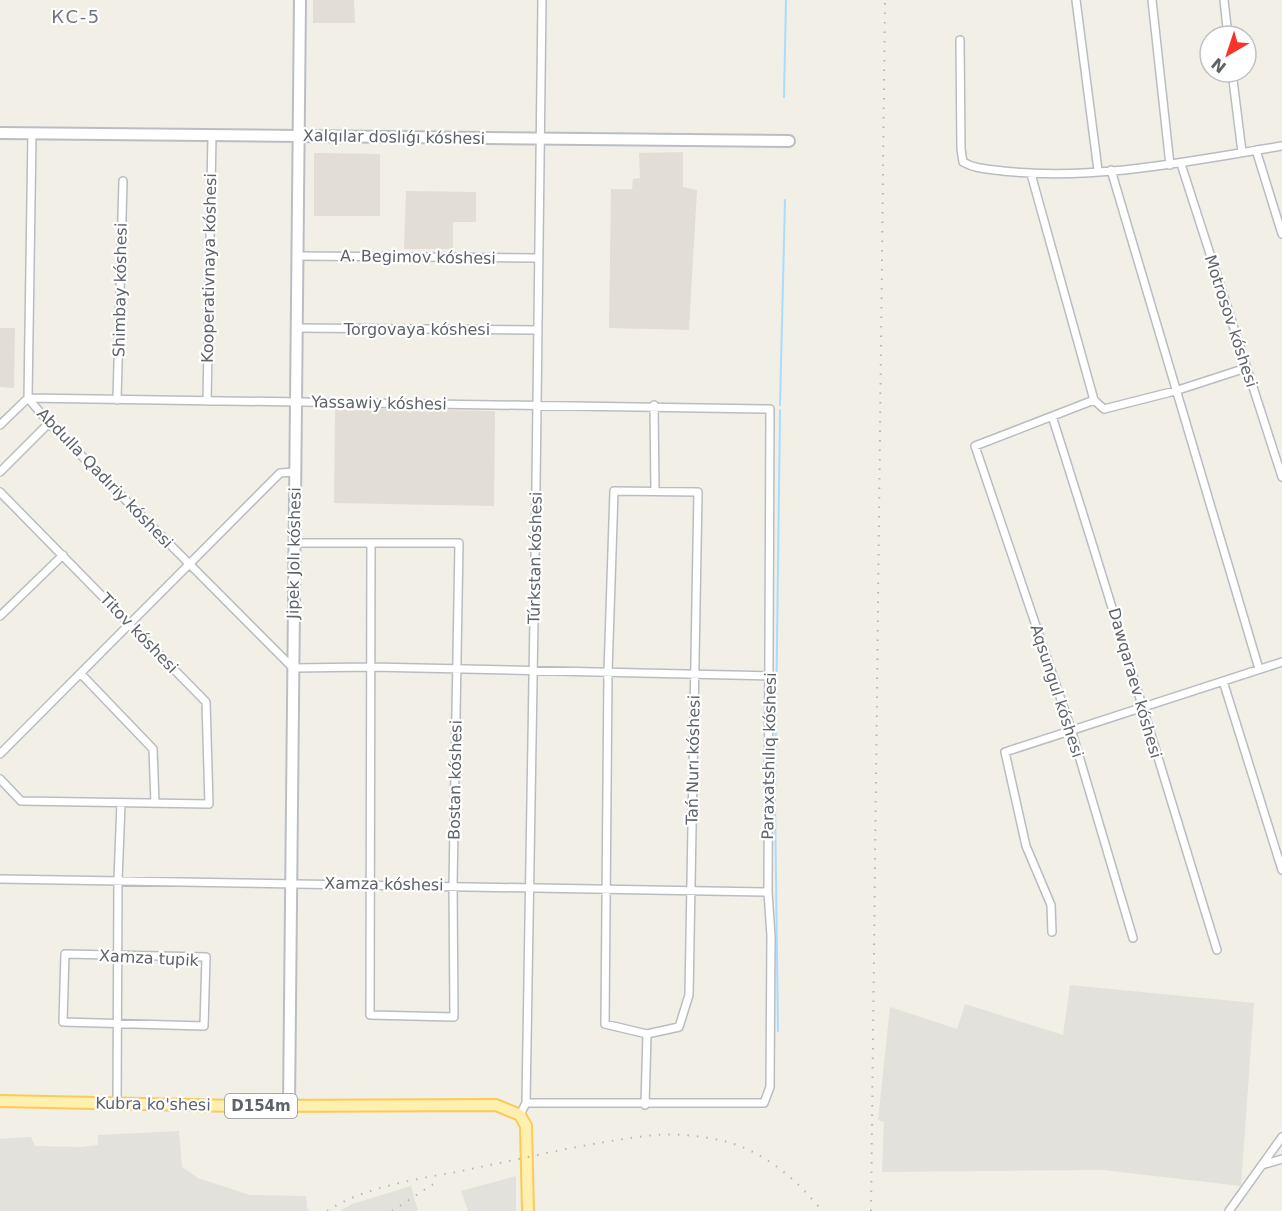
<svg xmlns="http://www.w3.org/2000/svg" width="1282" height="1211" font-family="'DejaVu Sans',sans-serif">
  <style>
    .industrial { fill: #e2e1db }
    .education { fill: #e2ded5 }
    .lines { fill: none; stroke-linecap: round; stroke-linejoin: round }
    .stream { stroke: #aadcff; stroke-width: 2 }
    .street-casing { stroke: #b9bdc1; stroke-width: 10 }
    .secondary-casing { stroke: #babec3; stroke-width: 14 }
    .primary-casing { stroke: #fcca56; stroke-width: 14 }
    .street { stroke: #fff; stroke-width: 7 }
    .secondary { stroke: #fff; stroke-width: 10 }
    .primary { stroke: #fff0af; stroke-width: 10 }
    .rail { stroke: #b6b7b8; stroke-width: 2; stroke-dasharray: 1.5 8; stroke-linecap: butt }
    .labels { text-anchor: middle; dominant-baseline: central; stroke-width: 4.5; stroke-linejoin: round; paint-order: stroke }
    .shield { fill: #fff; stroke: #8e9295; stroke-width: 1.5 }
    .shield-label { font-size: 15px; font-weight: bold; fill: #5e6368 }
    .street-label { font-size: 16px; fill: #5e6368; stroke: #fff }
    .neighbourhood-label { font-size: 18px; letter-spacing: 1.5px; fill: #6f757b; stroke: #fff }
  </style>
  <rect width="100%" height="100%" fill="#f2efe7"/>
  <path class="industrial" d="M1070,985l184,18 -13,183 -138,-16 -221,2 2,-50 -6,-2 12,-113 67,22 8,-25 98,31z
    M179,1131l3,36 16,11 52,17 56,1 1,12 3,3h-310v-72l31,-2 4,9 48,1 15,-2v-10z
    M516,1176v35h-48l-7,-20z
    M411,1186l7,25h-78l12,-7z"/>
  <path class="education" d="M313,0h41l1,23h-42z
    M683,152v35l14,3 -8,140 -80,-2 2,-139h21l1,-10 7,-1 -1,-25z
    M314,153l66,1v62h-66z
    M406,191l70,1v30h-23v27h-49z
    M0,328h15l-1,60 -14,-1z
    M335,408l160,3 -1,95 -160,-3z"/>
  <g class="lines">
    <path class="stream" d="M784,97l2,-97
      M780,405l5,-205
      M778,1031l-3,-230 5,-391"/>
    <defs>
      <path id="street" d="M1076,0l22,170
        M1152,0l18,165
        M1224,0l4,36
        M960,40l1,109 2,13c12,7 25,7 40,9 93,10 187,-10 279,-25
        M1232,72l10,80
        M32,133l-4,265 21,25 244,245 79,-1 399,9
        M1256,150l26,84
        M1181,164l101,313
        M1111,170l148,499
        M1031,174l63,226 10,9 71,-18 71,-23
        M298,256l239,2
        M297,328l241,2
        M117,400l6,-219
        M1094,400l-119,46 96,283 62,209
        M207,401l5,-266
        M654,405l1,86
        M1052,416c57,178 110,356 165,534
        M0,425l28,-27 742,11 -2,483 3,44 -1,151 -6,16h-238
        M0,472l49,-49
        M614,491l84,1 -9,503 -10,32 -32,7 -42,-10 3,-352z
        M0,492l206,210 3,102 -188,-3 -21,-22
        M294,543h165l-6,342 1,132 -84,-2 1,-472
        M0,616l63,-61
        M81,674l72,75 2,54
        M1223,681l59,189
        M0,754l280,-281 15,-1
        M0,879l768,13
        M1052,932l-1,-27 -25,-59 -21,-94 277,-90
        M65,954l141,3 -2,69 -141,-4z
        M117,1102l1,-222 3,-77
        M645,1105l2,-71
        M520,1115l6,-12c6,-368 13,-735 16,-1103
        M1262,1165l20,-6
        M1229,1211l53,-74"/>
      <path id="secondary" d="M0,133l789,8
        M289,1106l11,-1106"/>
      <path id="primary" d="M0,1101l237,5 259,-1 24,10 6,11 2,85"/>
    </defs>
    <use href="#street" class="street-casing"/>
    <use href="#secondary" class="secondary-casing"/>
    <use href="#primary" class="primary-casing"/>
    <use href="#street" class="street"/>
    <use href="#secondary" class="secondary"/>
    <use href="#primary" class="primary"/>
    <path class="rail" d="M327,1211c42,-27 96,-32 144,-42 58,-12 117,-26 175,-33 24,-3 50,-1 73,4 41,8 78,39 103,71
      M392,1211l46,-30
      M871,1211l14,-1211"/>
  </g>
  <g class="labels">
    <rect class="shield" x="225" y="1094" width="72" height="24" rx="4.5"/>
    <g class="shield-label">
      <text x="261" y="1106">D154m</text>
    </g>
    <g class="street-label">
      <text transform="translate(394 137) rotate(1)">Xalqılar doslıǵı kóshesi</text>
      <text transform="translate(418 257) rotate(1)">A. Begimov kóshesi</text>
      <text transform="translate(209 268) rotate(-89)">Kooperativnaya kóshesi</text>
      <text transform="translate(120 290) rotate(-89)">Shimbay kóshesi</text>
      <text transform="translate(1231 321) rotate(72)">Motrosov kóshesi</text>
      <text x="417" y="329">Torgovaya kóshesi</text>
      <text transform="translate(379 403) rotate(1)">Yassawiy kóshesi</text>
      <text transform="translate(105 478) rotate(46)">Abdulla Qadıriy kóshesi</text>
      <text transform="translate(294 553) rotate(-89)">Jipek Jolı kóshesi</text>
      <text transform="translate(535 558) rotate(-89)">Túrkstan kóshesi</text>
      <text transform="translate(139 633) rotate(46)">Titov kóshesi</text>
      <text transform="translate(1135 683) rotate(74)">Dawqaraev kóshesi</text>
      <text transform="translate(1057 691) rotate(72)">Aqsungul kóshesi</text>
      <text transform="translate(769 756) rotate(-89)">Paraxatshılıq kóshesi</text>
      <text transform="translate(693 760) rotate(-89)">Tań Nurı kóshesi</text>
      <text transform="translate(455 780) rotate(-89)">Bostan kóshesi</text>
      <text transform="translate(384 884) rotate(1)">Xamza kóshesi</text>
      <text transform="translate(149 958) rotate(3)">Xamza tupik</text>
      <text transform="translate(153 1104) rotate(1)">Kubra ko'shesi</text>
    </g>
    <g class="neighbourhood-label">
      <text x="76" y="16">КС-5</text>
    </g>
  </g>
  <g transform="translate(1228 54) rotate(219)"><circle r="28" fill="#ffffff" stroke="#bfc1c3" stroke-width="1.5"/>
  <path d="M0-4.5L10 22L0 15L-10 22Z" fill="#f73428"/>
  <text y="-9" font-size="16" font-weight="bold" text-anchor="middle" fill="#5e6368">N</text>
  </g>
</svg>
